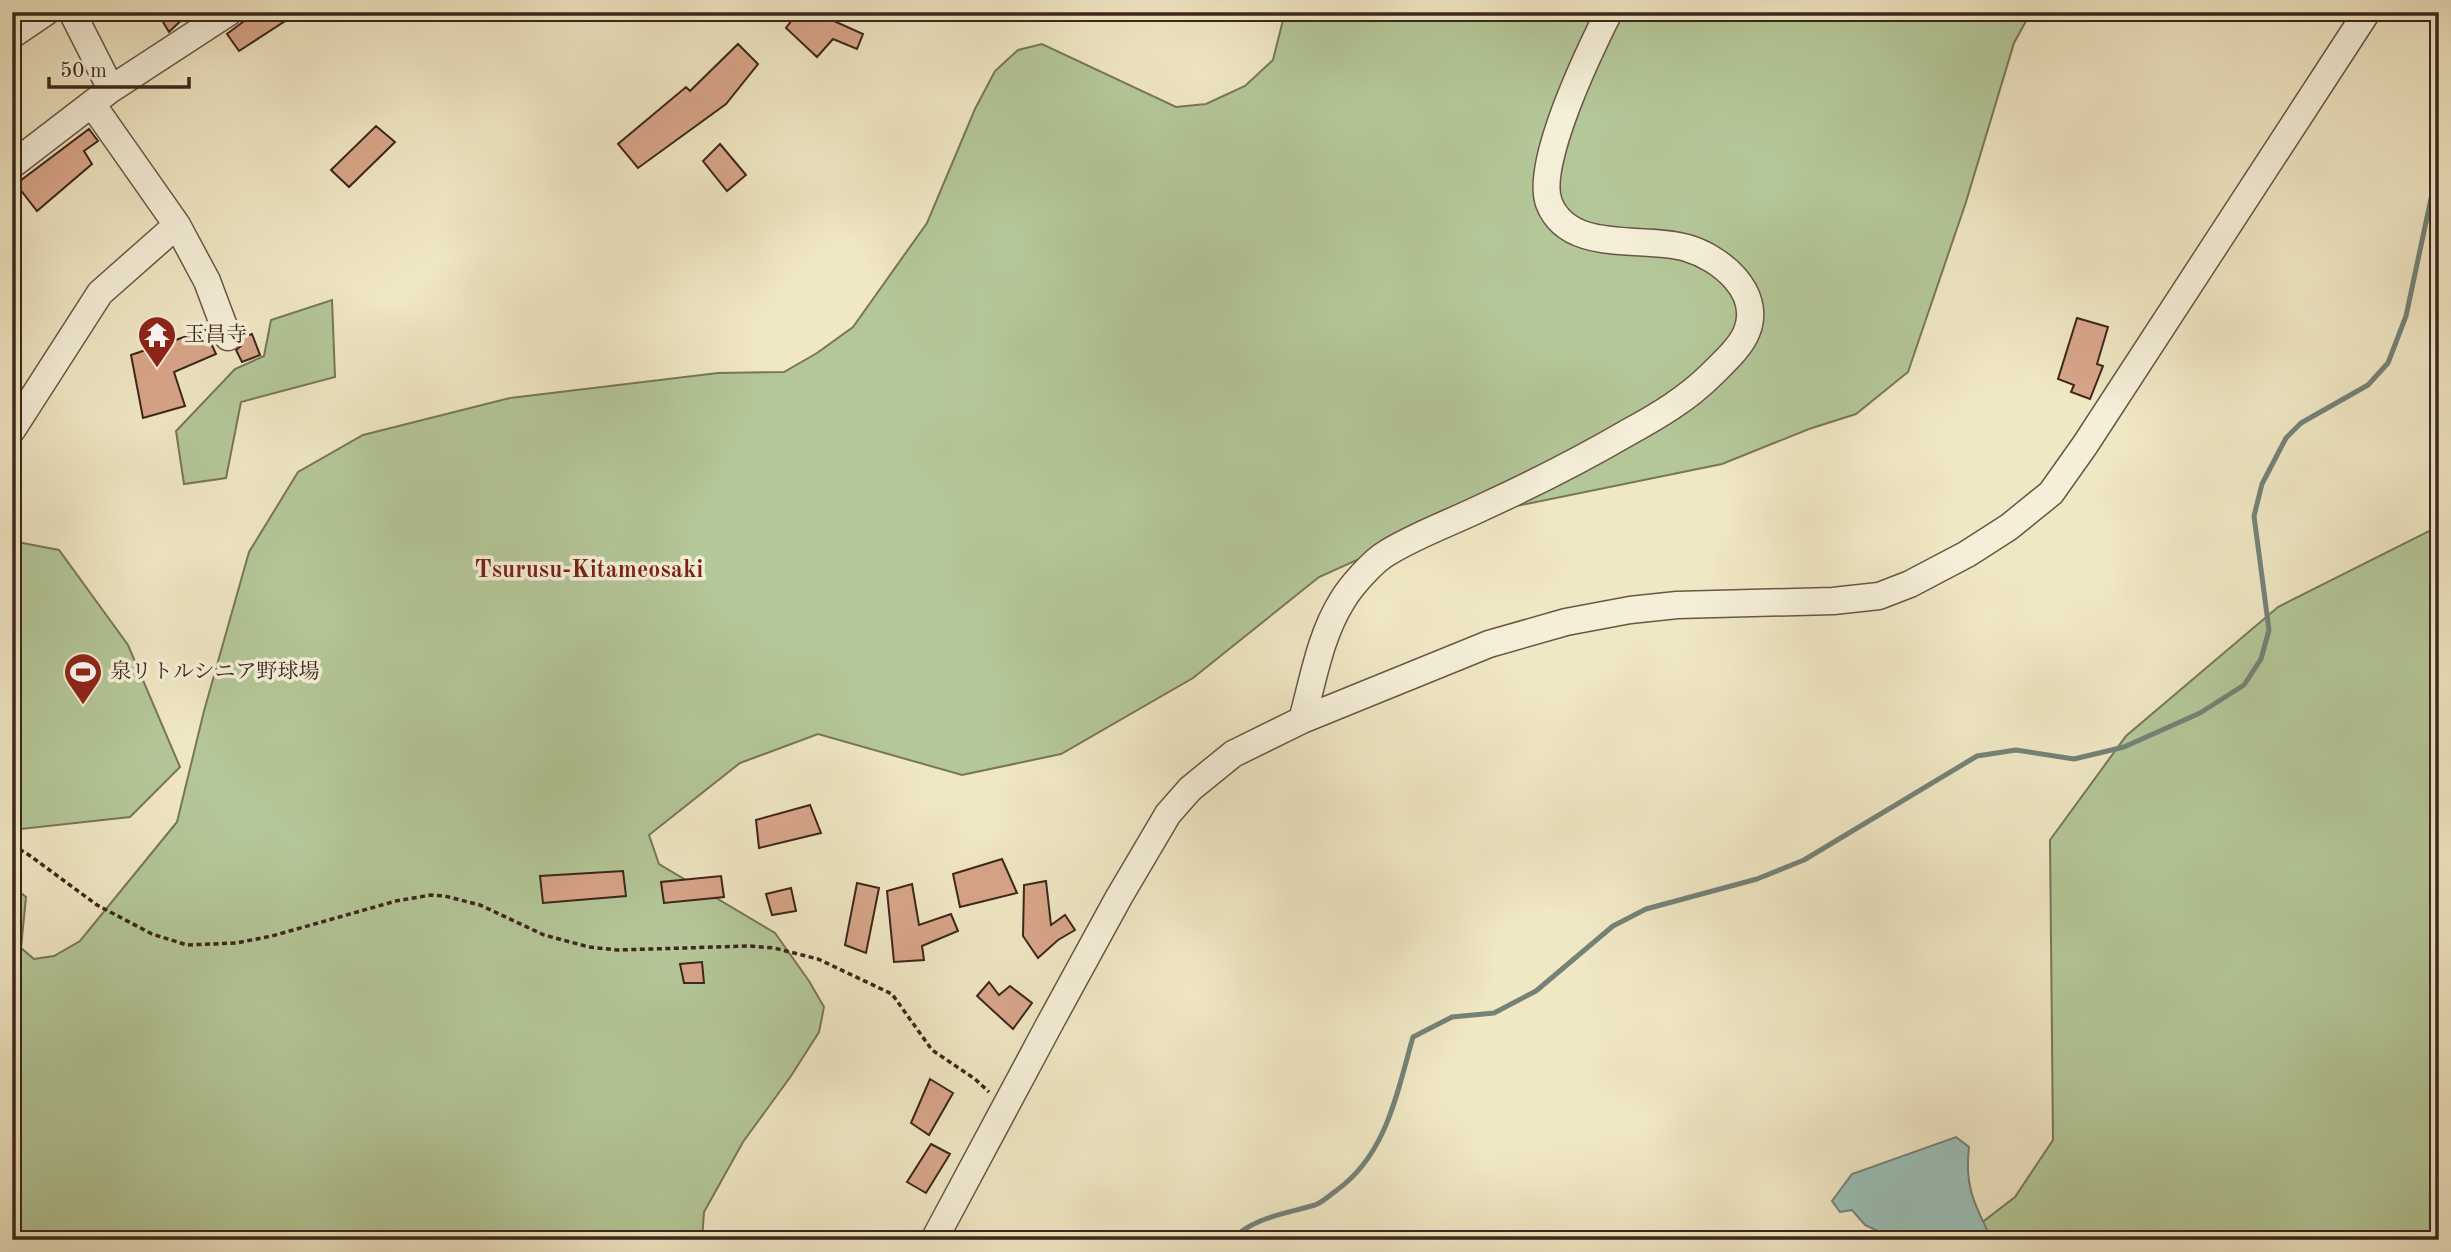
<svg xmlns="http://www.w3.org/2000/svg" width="2451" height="1252" font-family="'Old Standard TT','Noto Serif JP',serif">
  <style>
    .green { fill: #b4c798; stroke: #78765a; stroke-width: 2 }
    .water { fill: #9abfb6; stroke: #748278; stroke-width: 2 }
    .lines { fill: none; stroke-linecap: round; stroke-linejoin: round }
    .stream { stroke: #748278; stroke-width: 5 }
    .building { fill: #d8a589; stroke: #3c261b; stroke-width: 2 }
    .minor-casing { stroke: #695645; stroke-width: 29 }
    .path { stroke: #3c261b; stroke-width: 3.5; stroke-dasharray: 5 3.5; stroke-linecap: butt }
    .minor { stroke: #f5efd9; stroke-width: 26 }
    .labels { text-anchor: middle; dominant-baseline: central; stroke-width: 7; stroke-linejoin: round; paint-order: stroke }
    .poi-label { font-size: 21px; fill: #3c261b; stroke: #f5efd9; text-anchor: start }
    .quarter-label { font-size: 24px; font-weight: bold; fill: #7a1f14; stroke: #f5efd9 }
  </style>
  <rect width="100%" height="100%" fill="#f0e7c4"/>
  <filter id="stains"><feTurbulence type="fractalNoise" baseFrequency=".00286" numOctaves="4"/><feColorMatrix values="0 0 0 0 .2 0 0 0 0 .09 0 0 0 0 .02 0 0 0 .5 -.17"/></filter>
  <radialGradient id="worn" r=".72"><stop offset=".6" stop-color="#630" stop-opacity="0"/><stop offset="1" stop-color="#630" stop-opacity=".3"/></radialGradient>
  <path class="green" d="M1285,12h746l-17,31 -48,159 -58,170 -52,42 -47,15 -87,35 -279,57 -124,56 -126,101 -132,76 -99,21 -144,-41 -78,29 -91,72 10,29 116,69 34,48 15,26 -5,25 -28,44 -48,66 -39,70 -2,28h-690v-354l14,11 -5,51 13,11 20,-3 26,-15 97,-119 27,-111 45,-159 49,-80 65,-37 147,-37 208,-25 66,-1 33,-19 36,-26 74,-104 48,-114 20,-38 23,-21 24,-6 134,63 30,-3 39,-18 28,-26z
    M332,300l3,77 -94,25 -15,76 -42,6 -8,-53 59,-62 29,-13 7,-36z
    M2439,526v714h-480l56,-43 38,-57 -3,-300 76,-104 152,-129z
    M12,541l47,9 69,95 52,122 -50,50 -118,13z"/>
  <path class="water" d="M1956,1137l13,10c-5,40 6,58 23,93h-103l-5,-6 -19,-9 -13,-15 -12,2 -8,-11 20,-27z"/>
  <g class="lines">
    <path class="stream" d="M1231,1240c23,-23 54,-26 84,-35 8,-3 15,-10 22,-15 50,-36 60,-98 76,-153l39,-20 42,-4 42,-22 77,-65 33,-17 111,-30 47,-19 173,-104 39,-6 58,9 50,-12 76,-34 44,-28 17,-26 8,-29 -15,-114 8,-32 24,-46 15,-15 67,-38 20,-22 18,-47 33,-155"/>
  </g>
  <path class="building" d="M157,12h33l-21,20z
    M256,12h43l-60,39 -12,-17z
    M798,12h16l49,22 -6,15 -24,-10 -16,18 -31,-29z
    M738,44l20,20 -32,40 -88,64 -20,-24 68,-57 4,4z
    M376,126l19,16 -46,45 -18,-17z
    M89,129l9,12 -14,10 8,13 -55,47 -21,-27z
    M720,144l26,31 -19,16 -24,-30z
    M2077,318l31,9 -11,37 6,2 -13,33 -19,-7 3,-7 -16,-6z
    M205,330l11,24 -42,18 11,34 -42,12 -12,-63z
    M252,334l8,21 -18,7 -6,-12 5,-4 2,-9z
    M810,805l11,28 -62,15 -3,-28z
    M1002,859l15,34 -57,14 -7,-33z
    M623,871l3,25 -83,7 -3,-27z
    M721,876l3,21 -60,6 -3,-21z
    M1046,881l5,44 14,-10 10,15 -17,10 -20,18 -15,-22 1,-51z
    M857,883l22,5 -13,65 -21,-8z
    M912,884l7,41 32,-11 7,17 -36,15 2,14 -30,2 -7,-71z
    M791,888l5,23 -24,4 -6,-21z
    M702,962l2,21h-20l-4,-19z
    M989,982l10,13 11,-9 22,17 -19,26 -36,-33z
    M930,1079l23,14 -24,42 -18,-12z
    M931,1144l19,10 -24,39 -19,-11z"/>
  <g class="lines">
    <defs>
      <path id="minor" d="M72,12l39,77
        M12,35l34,-23
        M92,104l85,121 30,56 21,56
        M12,165l99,-76 118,-77
        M12,430l88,-137 77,-68
        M1302,720c11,-39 18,-84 40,-119 8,-14 31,-40 45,-48 29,-18 63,-30 94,-45 50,-23 98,-47 146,-75 31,-17 60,-34 85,-59 12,-12 29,-27 35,-43 15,-39 -26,-73 -60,-83 -42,-13 -118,7 -138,-45 -15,-38 41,-153 60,-191
        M934,1240l115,-215 70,-128 49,-83 22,-25 43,-35 69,-34 187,-76 77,-22 64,-12 47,-5 156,-4 46,-5 31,-12 57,-30 42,-27 42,-34 34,-48 282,-433"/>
    </defs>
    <use href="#minor" class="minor-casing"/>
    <path class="path" d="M12,845l17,10 68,50 55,29 35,11 49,-2 36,-7 124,-35 35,-6 14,1 35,9 64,30 45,12 28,3 133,-4 24,2 44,11 74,35 40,56 43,29 14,13"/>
    <use href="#minor" class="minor"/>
  </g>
  <defs>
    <symbol id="temple-pin" viewBox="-11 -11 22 30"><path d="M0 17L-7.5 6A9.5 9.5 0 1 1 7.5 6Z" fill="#8f2418" stroke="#f5efd9"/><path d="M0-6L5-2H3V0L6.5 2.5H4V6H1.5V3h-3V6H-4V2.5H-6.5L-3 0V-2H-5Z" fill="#fff"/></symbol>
    <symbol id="stadium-pin" viewBox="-11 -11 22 30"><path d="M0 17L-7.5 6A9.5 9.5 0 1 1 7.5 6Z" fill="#8f2418" stroke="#f5efd9"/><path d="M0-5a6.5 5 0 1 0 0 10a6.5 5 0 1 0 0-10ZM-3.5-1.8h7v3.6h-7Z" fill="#fff"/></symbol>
  </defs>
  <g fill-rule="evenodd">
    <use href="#temple-pin" x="135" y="313" width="44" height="60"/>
    <use href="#stadium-pin" x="61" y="650" width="44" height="60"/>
  </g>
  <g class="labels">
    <g class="poi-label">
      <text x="184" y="335">玉昌寺</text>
      <text x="110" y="672">泉リトルシニア野球場</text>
    </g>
    <g class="quarter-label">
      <text x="589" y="571">Tsurusu-Kitameosaki</text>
    </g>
  </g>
  <rect width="2451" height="1252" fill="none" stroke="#f0e7c4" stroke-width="42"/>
  <rect x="14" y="14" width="2423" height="1224" fill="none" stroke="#3c261b" stroke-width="3.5"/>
  <rect x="21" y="21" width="2409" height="1210" fill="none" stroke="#3c261b" stroke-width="2"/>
  <path d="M49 77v10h140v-10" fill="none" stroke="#3c261b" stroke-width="3.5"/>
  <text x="60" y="77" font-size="21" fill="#3c261b" stroke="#f5efd9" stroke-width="5" paint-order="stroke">50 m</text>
  <rect width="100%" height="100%" filter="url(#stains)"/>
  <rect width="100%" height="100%" fill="url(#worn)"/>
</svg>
